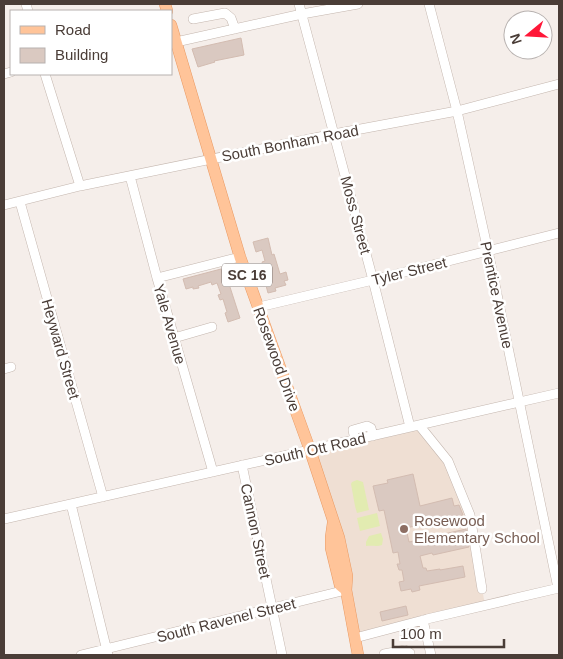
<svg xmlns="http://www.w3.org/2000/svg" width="563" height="659" font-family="Arial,sans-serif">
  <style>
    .education { fill: #efdfd3 }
    .green { fill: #e2ebb1 }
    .building { fill: #dac9c1; stroke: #d3bcb1 }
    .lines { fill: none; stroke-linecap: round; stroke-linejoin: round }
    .minor-casing { stroke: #c4b6ae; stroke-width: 10 }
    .major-casing { stroke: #e99a64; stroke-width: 12 }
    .minor { stroke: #fff; stroke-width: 9 }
    .major { stroke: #ffc499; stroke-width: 11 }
    .education-dot { fill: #8d6e63; stroke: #fff; stroke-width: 2 }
    .labels { text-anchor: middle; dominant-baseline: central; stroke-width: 5; stroke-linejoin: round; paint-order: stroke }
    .shield { fill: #fff; stroke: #807773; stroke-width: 1 }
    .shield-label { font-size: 14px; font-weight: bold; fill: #4a3d37 }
    .street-label { font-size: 15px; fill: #4a3d37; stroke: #fff }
    .education-label { font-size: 15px; fill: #785e54; stroke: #fff; text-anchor: start }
  </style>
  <rect width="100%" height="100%" fill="#f5eeea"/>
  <path class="education" d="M419,425l29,36 22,54 15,91 -130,32 -9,-48 -36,-140z"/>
  <path class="green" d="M357,480l6,2 6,28 -12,3 -2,-7 -4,-22 1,-2z
    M377,513l3,13 -20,5 -3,-13z
    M381,533l2,6 -1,6c-5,2 -10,0 -16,1v-4l3,-6z"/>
  <path class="building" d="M241,38l3,17 -30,6 1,1 -17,5 -6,-18z
    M268,238l4,17 2,-1 6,20 6,-2 2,8 -4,1 2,4 -11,3 1,3 -8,2 -3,-11 3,-1 -6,-19 3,-1 -3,-11 -6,2 -3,-10z
    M221,269l4,16 4,-1 11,34 -12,4 -3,-9 2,-1 -4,-13 -3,1 -2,-5 3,-1 -4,-11 -5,2 -1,-3 -13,4 1,2 -6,1v-2l-7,2 -3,-10z
    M413,474l7,32 32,-8 2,8 5,-1 4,10 -57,13 3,14 57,-13 3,18 -36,8 -1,-2 -12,3 3,12h3l1,3 13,-2v1l23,-4 2,11 -46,9 1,4 -8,2 -1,-3 -10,2 -2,-9 5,-1 -2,-11h-3l-2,-6h3l-2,-12 -5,1 -9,-43 -5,1 -6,-25 15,-3 -1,-3z
    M406,606l2,9 -26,6 -2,-9z"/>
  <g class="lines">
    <defs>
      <path id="minor" d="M26,4l2,7
        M299,4l74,276 37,147
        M429,4l28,107 31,140 70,337
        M193,19l32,-6 6,5 4,11
        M176,42l126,-28 56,-10
        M4,74l7,-2
        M45,74l35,112
        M130,176l27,102 56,194
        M20,202l83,295
        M4,205l76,-19 254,-52 123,-23 102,-27
        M157,278l83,-21
        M259,307l114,-27 186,-47
        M174,338l38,-11
        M4,369l7,-2
        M419,425l29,36 22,54 12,74
        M355,440l-2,-10 14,-4 4,2 2,8
        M242,465l40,190
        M71,504l37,151
        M4,519l306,-69 249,-57
        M423,620l8,35
        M355,638l72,-19 132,-31
        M384,654l21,-4 5,3v2
        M81,655l265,-65"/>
      <path id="major" d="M165,4l2,7
        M171,25l69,232 70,193 29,88 8,38 -1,14 12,65
        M333,523l-2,14v11l9,37 6,5"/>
    </defs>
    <use href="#minor" class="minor-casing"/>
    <use href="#major" class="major-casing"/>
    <use href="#minor" class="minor"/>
    <use href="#major" class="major"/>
  </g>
  <circle class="education-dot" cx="404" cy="529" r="5"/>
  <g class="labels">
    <rect class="shield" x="222" y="263.5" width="50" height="23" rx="4"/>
    <g class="shield-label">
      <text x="247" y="275">SC 16</text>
    </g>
    <g class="street-label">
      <text transform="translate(290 143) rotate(-11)">South Bonham Road</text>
      <text transform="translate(356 215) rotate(75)">Moss Street</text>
      <text transform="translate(409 271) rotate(-14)">Tyler Street</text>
      <text transform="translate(497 295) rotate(78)">Prentice Avenue</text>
      <text transform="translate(170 324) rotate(74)">Yale Avenue</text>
      <text transform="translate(61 349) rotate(74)">Heyward Street</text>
      <text transform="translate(277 359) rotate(70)">Rosewood Drive</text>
      <text transform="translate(315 449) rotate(-13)">South Ott Road</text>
      <text transform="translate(256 531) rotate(78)">Cannon Street</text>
      <text transform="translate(226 620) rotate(-14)">South Ravenel Street</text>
    </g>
    <g class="education-label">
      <text x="414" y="520">Rosewood<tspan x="414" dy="17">Elementary School</tspan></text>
    </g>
  </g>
  <rect width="563" height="659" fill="none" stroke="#4a3d37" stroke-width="10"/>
  <rect x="10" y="10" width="162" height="65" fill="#ffffff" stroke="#b7b1af"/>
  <rect x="20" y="26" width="25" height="8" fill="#ffc499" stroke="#b7b1af"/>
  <text x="55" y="35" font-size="15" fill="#4a3d37">Road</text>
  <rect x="20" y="48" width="25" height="15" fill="#dac9c1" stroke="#b7b1af"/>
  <text x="55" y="60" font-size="15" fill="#4a3d37">Building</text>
  <g transform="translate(528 35) rotate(252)"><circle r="24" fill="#ffffff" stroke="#b7b1af"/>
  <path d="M0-4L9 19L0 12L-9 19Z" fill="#ff1738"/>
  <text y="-8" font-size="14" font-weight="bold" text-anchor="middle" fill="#4a3d37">N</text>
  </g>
  <path d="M393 639v8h111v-8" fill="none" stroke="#4a3d37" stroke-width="2.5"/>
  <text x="400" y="639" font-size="15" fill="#4a3d37" stroke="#ffffff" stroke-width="4" paint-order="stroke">100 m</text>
</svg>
